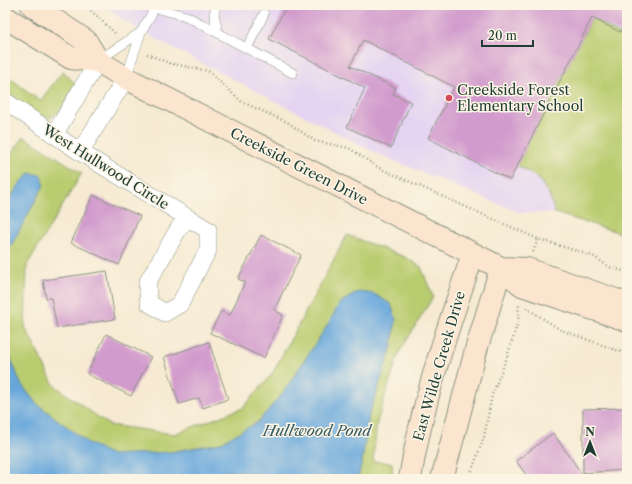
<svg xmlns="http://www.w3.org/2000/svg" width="632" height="484" font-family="'Libre Caslon Text',serif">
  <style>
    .built { fill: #e4d3f2 }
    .green { fill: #bacc6f; stroke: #6c8452 }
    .water { fill: #68a7db; stroke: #447288 }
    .building { fill: #d29bcd }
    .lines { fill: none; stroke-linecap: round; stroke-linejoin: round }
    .lane-casing { stroke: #8a9483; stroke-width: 10 }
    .street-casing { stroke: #8a9483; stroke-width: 18 }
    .secondary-casing { stroke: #8a9483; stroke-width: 24 }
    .path { stroke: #8a9483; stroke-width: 2.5; stroke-dasharray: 1 3; stroke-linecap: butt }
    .lane { stroke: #fff; stroke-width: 9 }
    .street { stroke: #fff; stroke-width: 17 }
    .secondary { stroke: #fbe5cf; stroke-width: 22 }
    .poi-dot { fill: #d1495b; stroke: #fcf5e5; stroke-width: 1.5 }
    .labels { text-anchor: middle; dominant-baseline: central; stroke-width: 3; stroke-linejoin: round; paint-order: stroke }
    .poi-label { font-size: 14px; fill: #1f3d34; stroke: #fcf5e5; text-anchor: start }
    .street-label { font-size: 14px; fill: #1f3d34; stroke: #fcf5e5 }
    .water-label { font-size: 15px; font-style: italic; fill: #355d66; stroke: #fcf5e5 }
  </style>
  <rect width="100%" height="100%" fill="#fcf5e5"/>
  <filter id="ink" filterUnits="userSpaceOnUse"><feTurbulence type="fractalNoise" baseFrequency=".025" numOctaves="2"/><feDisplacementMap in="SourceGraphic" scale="8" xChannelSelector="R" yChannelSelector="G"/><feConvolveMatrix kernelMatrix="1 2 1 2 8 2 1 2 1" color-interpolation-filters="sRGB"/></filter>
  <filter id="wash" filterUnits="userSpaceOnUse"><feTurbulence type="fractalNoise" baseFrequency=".012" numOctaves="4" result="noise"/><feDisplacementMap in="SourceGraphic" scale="16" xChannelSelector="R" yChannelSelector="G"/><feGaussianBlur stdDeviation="0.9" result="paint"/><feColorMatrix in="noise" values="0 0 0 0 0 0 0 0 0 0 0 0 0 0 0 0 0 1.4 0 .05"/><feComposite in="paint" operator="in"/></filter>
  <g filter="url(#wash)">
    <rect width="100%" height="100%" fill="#f6ead2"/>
    <path class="built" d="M104,5h523v230l-72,-22 -37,-1 -140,-58 -215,-111 -40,-23z"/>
    <path class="green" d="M592,18l30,18v14l5,12v173l-72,-22 -6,-19 -11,-16 -21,-13z
      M63,71l13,14 -16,26 -10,7 -15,-3 -30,-23v-18l35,27z
      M24,137l58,36 -55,92 -2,62 29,58 55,40 65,9 69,-26 29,-34 75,-139 58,22 16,10 12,30 -34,56 -22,69 -4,39 19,2 1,11 -3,5h-385v-317z"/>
    <path class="water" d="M30,173l11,2 3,10 -39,72v-51l16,-24z
      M358,292l16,2 17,10 5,16 -4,26 -23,69 -7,46 -4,18h-88l-15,-5 -25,-3 -28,8h-197v-135l16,40 15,19 52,40 24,12 58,-3 50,-9 38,-21 24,-28 43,-65 15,-26z"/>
    <g id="blocks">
      <path class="building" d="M287,5h340v13l-7,14 -28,-14 -82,162 -82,-42 26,-51 -91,-47 -13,26 46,22 -3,6 18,8 -20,46 -44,-21 18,-39 -96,-49z
        M93,195l47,21 -21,49 -48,-22z
        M261,235l40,20 -27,55 9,5 -19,43 -54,-25 11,-22 9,4 15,-33 -7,-3z
        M107,271l8,48 -58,9 -6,-30h-5l-3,-18z
        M106,334l45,23 -20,39 -44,-22z
        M209,342l19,57 -25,9 -4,-10 -20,6 -15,-47z
        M627,408v62l-44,3v-64z
        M553,433l29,41 4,5h-57l-13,-18z"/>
    </g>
  </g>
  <g filter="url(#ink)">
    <use href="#blocks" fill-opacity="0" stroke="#8a9483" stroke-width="1"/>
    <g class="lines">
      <defs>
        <path id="lane" d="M154,5l1,3 31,8 32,17
          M216,5l-2,9 4,19 75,40
          M247,48l17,-34
          M99,60l42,-28
          M126,78l15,-46 14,-24 3,-3"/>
        <path id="street" d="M5,101l75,51 128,78v20l-28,54 -15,9 -16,-10 -2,-20 32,-55 8,-9
          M54,135l44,-74
          M80,152l46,-74"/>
        <path id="secondary" d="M32,5l54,36 12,20
          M5,17l66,41 27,3 28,17 375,190 21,17 105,35
          M501,268l26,1 100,35
          M410,479c12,-77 38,-152 63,-225
          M442,479l34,-129 25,-82"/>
      </defs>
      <use href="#lane" class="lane-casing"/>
      <use href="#street" class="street-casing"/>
      <use href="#secondary" class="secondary-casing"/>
      <path class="path" d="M85,5l31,29
        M147,54l22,9 39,8 34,31 45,20 28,19 34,7 30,20 159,71
        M533,252l5,-13 55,17 16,11 18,5
        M526,308l35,22 66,24
        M471,479v-6l13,-36 8,-42 14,-35 12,-38 1,-18"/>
      <use href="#lane" class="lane"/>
      <use href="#street" class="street"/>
      <use href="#secondary" class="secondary"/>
    </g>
  </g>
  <circle class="poi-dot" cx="449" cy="98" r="4"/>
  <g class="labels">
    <g class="poi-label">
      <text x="457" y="90">Creekside Forest<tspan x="457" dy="16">Elementary School</tspan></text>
    </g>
    <g class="street-label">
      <text transform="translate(299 166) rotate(27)">Creekside Green Drive</text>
      <text transform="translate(106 167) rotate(32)">West Hullwood Circle</text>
      <text transform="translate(439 366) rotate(-74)">East Wilde Creek Drive</text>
    </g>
    <g class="water-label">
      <text x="317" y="430">Hullwood Pond</text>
    </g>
  </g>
  <rect width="632" height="484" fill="none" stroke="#fcf5e5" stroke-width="20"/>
  <g transform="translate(590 442)" stroke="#fcf5e5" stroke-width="3" paint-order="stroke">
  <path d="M0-3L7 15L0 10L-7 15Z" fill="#1f3d34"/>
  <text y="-6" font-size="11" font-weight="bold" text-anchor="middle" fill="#1f3d34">N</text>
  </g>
  <path d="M482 40v6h51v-6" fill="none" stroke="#1f3d34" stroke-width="2"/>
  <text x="488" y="40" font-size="12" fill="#1f3d34" stroke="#fcf5e5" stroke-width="3" paint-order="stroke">20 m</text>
</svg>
